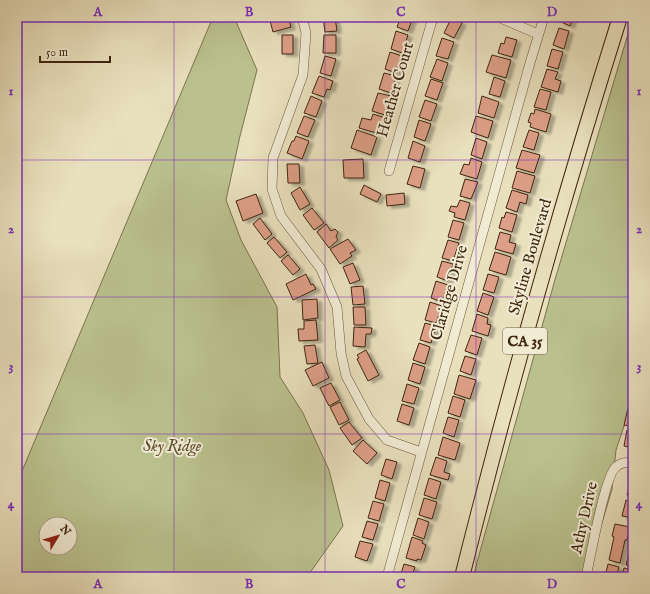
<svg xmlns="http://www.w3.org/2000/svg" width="650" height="594" font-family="'IM FELL English',serif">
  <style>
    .green { fill: #bac18e; stroke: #7c734e; fill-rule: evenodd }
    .building { fill: #dd9f87; stroke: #3e250f; filter: url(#shadow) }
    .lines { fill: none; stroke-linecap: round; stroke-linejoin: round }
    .street-casing { stroke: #69543a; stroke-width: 10 }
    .primary-casing { stroke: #3e250f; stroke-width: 16 }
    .street { stroke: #f1ebd4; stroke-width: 9 }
    .primary { stroke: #e9e0bd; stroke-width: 14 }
    .grid { fill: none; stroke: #7b2cbf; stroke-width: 1; stroke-opacity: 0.55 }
    .labels { text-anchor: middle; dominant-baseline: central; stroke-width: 4; stroke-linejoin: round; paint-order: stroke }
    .shield { fill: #f1ebd4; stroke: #74604a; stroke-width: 1 }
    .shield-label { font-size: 15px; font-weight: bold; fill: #3e250f }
    .street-label { font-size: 16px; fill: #3e250f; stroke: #f1ebd4 }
    .park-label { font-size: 16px; font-style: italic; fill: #5d4c2f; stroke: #f1ebd4 }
    .neatline { fill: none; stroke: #7b2cbf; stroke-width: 1.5 }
    .grid-label { font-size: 13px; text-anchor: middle; font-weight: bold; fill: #7b2cbf }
  </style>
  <defs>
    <filter id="shadow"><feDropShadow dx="4.5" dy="2.5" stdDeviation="1" flood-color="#0004"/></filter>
  </defs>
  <rect width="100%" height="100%" fill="#e9e0bd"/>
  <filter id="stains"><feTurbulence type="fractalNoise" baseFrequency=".005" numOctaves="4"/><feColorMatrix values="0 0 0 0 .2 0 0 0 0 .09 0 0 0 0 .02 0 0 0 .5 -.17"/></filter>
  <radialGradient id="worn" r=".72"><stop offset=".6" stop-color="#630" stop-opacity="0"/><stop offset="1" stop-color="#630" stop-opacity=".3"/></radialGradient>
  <path class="green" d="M213,17h21l23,53 -17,66 -14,64 15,40 36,67 3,70 23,36 26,57 14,56 -36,51h-290v-94zM46,524h24v24h-24z
    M633,17v382l-17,51 -4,39 -26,88h-113l81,-294z"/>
  <path class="building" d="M269,17h19l3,10 -18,5z
    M323,17h12l2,14 -12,1z
    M401,17h12l-5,14 -11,-4z
    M452,17l10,6 -8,15 -10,-5z
    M561,17h12l-3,9 -11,-5z
    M559,28l10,3 -5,18 -11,-4z
    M396,31l12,4 -6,18 -11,-4z
    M282,35h11v19h-11z
    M324,35h12v18h-13z
    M506,37l11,3 -5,17 -14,-4 3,-10 3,1z
    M442,38l12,4 -6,17 -12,-3z
    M552,49l11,3 -5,17 -11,-3z
    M390,52l12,4 -6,17 -11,-4z
    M492,55l19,5 -5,18 -20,-6z
    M325,56l11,3 -5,17 -11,-3z
    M437,59l11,4 -6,18 -12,-4z
    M547,69l11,3 -3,7 6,2 -3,11 -17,-5z
    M384,73l12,3 -5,17 -12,-4z
    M319,76l14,5 -3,9 -3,-1 -3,8 -12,-4z
    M494,77l11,4 -5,16 -11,-3z
    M431,79l12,4 -6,17 -12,-4z
    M540,89l11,3 -5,18 -12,-3z
    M378,93l13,3 -6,19 -13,-4z
    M311,96l11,5 -6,16 -12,-4z
    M482,96l17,6 -5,16 -16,-5z
    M425,100l12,4 -6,17 -12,-4z
    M535,109l16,5 -5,18 -16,-5 1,-4 -3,-1 3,-9 3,1z
    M373,114l12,4 -5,16 -21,-6 3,-10 9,2z
    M304,116l11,4 -7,17 -11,-4z
    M476,116l17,5 -5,17 -17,-6z
    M419,120l12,4 -6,17 -11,-4z
    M357,130l20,7 -6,18 -20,-7z
    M529,130l10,3 -5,17 -11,-3z
    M296,136l13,5 -7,18 -15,-6 5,-12h2z
    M476,138l11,4 -5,17 -11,-4z
    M413,141l12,5 -5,16 -12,-4z
    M522,150l18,5 -6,18 -18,-5z
    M471,158l11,4 -5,17 -17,-5 4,-10 5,1z
    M363,159l1,19h-20l-1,-18z
    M287,164h12l1,19h-12z
    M413,166l12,3 -5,19 -13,-4z
    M517,171l18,5 -5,17 -18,-5z
    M465,179l13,3 -7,17 -11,-3z
    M364,185l17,9 -4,8 -17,-8z
    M300,187l10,17 -10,6 -9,-17z
    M512,190l16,5 -2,9 -6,-2 -3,10 -11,-4z
    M404,193l1,11 -18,2 -1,-11z
    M256,194l7,19 -20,8 -7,-20z
    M460,200l10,3 -5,17 -11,-3 1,-4 -6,-2 2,-5 6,1z
    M312,208l12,15 -10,7 -11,-15z
    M506,212l11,3 -5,17 -13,-4 3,-11 2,1z
    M260,218l12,16 -7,6 -12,-16z
    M453,220l11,3 -5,17 -11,-3z
    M326,224l5,7 4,-2 3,3 -2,5 2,3 -9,8 -12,-16z
    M500,232l11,3 -2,7 7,2 -3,10 -18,-5z
    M274,237l13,15 -7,6 -13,-15z
    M348,239l8,11 -6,3 2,3 -12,8 -10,-15z
    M448,240l11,3 -6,18 -11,-3z
    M495,252l16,5 -5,18 -17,-5z
    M288,255l12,14 -7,6 -12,-14z
    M442,261l11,3 -5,17 -11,-4z
    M353,263l7,17 -10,4 -7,-17z
    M306,274l5,11 2,-1 3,5 -23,11 -7,-16z
    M488,274l11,3 -5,16 -11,-3z
    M436,281l12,4 -6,17 -11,-4z
    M363,286l2,18 -12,1 -2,-18z
    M483,293l11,4 -6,18 -11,-4z
    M317,299l1,19 -15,2 -1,-20z
    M430,302l12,4 -6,17 -11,-3z
    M353,307h12l1,18h-12z
    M477,314l11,4 -1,6 4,1 -3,11 -16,-5z
    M316,320l2,20 -19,1 -1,-12h6v-8z
    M425,323l11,3 -5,17 -11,-3z
    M354,327l18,1 -1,6h-5l-1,13 -12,-1z
    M471,335l11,3 -5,17 -12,-4z
    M419,343l11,4 -5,17 -12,-4z
    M315,345l3,18 -11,1 -3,-18z
    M366,350l13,25 -11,6 -11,-22 2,-1 -2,-3z
    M465,356l11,3 -5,16 -11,-4z
    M322,362l7,16 -16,8 -8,-16z
    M413,363l12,4 -5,17 -12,-4z
    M459,375l17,5 -6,19 -16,-5z
    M331,383l9,17 -11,6 -9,-18z
    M407,384l12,4 -5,16 -12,-3z
    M453,396l12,4 -5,17 -12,-4z
    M340,402l9,18 -10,5 -9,-18z
    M402,404l12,4 -5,17 -12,-4z
    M628,408l5,1v18l-9,-2z
    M448,417l11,3 -5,17 -11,-4z
    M349,422l13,16 -10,7 -12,-17z
    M627,430l6,1v17l-9,-2z
    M443,437l17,6 -5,17 -17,-5z
    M363,440l14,13 -10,11 -14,-13z
    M436,457l11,4 -3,11 6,2 -2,6 -18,-5z
    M386,459l11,3 -5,17 -11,-4z
    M429,478l12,4 -5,17 -12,-4z
    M631,479h2v18l-6,-2z
    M380,480l10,3 -5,18 -10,-3z
    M424,498l13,4 -5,17 -13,-4z
    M626,500l7,2v16l-11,-2z
    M373,501l11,3 -5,17 -11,-3z
    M418,518l11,4 -5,17 -11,-4z
    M367,521l11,3 -5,16 -11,-3z
    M615,524l15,3 -3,13h-2l-5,23 -11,-3 5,-23 -2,-1z
    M633,536v31l-7,-2z
    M412,537l11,4 -1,2 4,2 -5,15 -4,-1v2l-11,-3z
    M360,541l13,3 -6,17 -12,-4z
    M404,564l11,3 -2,6 2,1 -1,3h-14z
    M608,564l11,3 -3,10h-11z
    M624,568l9,2v7h-11z"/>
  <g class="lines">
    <defs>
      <path id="street" d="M302,17l4,16 -3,42 -30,83 -1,31 9,27 40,53 16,38 4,46 5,23 23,43 18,21 34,12
        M498,17l40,17
        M389,171l42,-147 3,-7
        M387,577l143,-514 14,-46
        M586,577c4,-18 19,-102 30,-110 5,-5 11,-5 17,-4"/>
      <path id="primary" d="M462,577c47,-188 100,-375 158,-560"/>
    </defs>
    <use href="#street" class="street-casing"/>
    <use href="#primary" class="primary-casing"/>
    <use href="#street" class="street"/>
    <use href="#primary" class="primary"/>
  </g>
  <path class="grid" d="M174,17v560M325,17v560M476,17v560M17,160h616M17,297h616M17,434h616"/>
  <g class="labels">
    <rect class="shield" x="503" y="328" width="44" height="26" rx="3"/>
    <g class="shield-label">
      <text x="525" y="341">CA 35</text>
    </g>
    <g class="street-label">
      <text transform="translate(396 90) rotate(-74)">Heather Court</text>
      <text transform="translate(531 257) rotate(-74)">Skyline Boulevard</text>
      <text transform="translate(450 293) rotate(-74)">Claridge Drive</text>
      <text transform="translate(585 518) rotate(-77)">Athy Drive</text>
    </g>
    <g class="park-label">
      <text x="172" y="447">Sky Ridge</text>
    </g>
  </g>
  <rect width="650" height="594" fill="none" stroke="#e9e0bd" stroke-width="44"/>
  <g transform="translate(58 536) rotate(52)"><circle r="19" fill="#f1ebd4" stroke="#a99c85"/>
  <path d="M0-3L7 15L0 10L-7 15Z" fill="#8f2418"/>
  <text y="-6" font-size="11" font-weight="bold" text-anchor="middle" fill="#3e250f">N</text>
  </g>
  <path d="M40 56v6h70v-6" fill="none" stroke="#3e250f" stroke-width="2"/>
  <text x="46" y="56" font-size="12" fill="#3e250f" stroke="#f1ebd4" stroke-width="3" paint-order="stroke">50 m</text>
  <rect x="22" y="22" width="606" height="550" class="neatline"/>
  <g class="grid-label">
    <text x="98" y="16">A</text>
    <text x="249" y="16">B</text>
    <text x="401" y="16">C</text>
    <text x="552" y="16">D</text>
    <text x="11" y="95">1</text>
    <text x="639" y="95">1</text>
    <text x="11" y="233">2</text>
    <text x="639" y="233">2</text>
    <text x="11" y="370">3</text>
    <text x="639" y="370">3</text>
    <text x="11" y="508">4</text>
    <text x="639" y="508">4</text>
    <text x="98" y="588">A</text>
    <text x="249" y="588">B</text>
    <text x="401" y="588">C</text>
    <text x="552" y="588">D</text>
  </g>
  <rect width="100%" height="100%" filter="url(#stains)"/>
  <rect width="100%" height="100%" fill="url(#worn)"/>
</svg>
